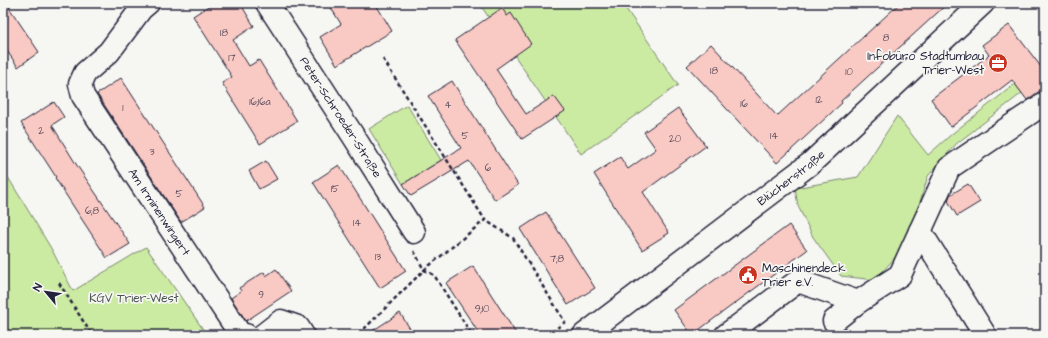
<svg xmlns="http://www.w3.org/2000/svg" width="1048" height="338" font-family="'Architects Daughter',sans-serif">
  <style>
    .green { fill: #cceba2; stroke: #77866e }
    .building { fill: #f9c9c3; stroke: #22223b }
    .lines { fill: none; stroke-linecap: round; stroke-linejoin: round }
    .minor-casing { stroke: #22223b; stroke-width: 25 }
    .path { stroke: #22223b; stroke-width: 2.5; stroke-dasharray: 4 3; stroke-linecap: butt }
    .minor { stroke: #f6f6f2; stroke-width: 22 }
    .labels { text-anchor: middle; dominant-baseline: central; stroke-width: 3.5; stroke-linejoin: round; paint-order: stroke }
    .number-label { font-size: 10px; fill: #584c5d }
    .poi-label { font-size: 12px; fill: #22223b; stroke: #f6f6f2; text-anchor: end }
    .street-label { font-size: 12px; fill: #22223b; stroke: #f6f6f2 }
    .park-label { font-size: 12px; fill: #4c5455; stroke: #f6f6f2 }
  </style>
  <rect width="100%" height="100%" fill="#f6f6f2"/>
  <filter id="ink" filterUnits="userSpaceOnUse"><feTurbulence type="fractalNoise" baseFrequency=".025" numOctaves="2"/><feDisplacementMap in="SourceGraphic" scale="8" xChannelSelector="R" yChannelSelector="G"/><feConvolveMatrix kernelMatrix="1 2 1 2 8 2 1 2 1" color-interpolation-filters="sRGB"/></filter>
  <g filter="url(#ink)">
    <path class="green" d="M479,3h143l56,82 -97,69z
      M1015,84l7,9 -66,51 -28,32 -21,68 -32,36 -34,-4 -28,-39 -15,-31 -3,-18 63,-11 39,-61 31,39 25,-22z
      M407,105l34,55 -38,24 -34,-55z
      M3,169l49,81 21,41 73,-44 61,88h-204z"/>
    <path class="building" d="M3,3h3l33,49 -21,15 -15,-22z
      M213,3h27l14,23 -21,14 16,26 10,-6 38,61 -37,23 -38,-61 10,-6 -39,-61z
      M328,3h47l17,28 -55,34 -17,-28 21,-13z
      M900,3h48l-107,98 1,2 -65,60 -90,-97 24,-22 66,72z
      M502,8l5,8 4,-3 20,31 -35,25 30,45 28,-18 11,15 -43,28 -67,-99z
      M1009,25l36,47v15l-18,13 -15,-20 -61,47 -20,-28 58,-44 -7,-10z
      M121,78l84,129 -24,15 -84,-128z
      M452,81l66,104 -23,15 -26,-39 -58,35 -8,-12 58,-36 -33,-52z
      M54,102l10,15 -12,8 24,39 54,80 -23,14 -52,-80 1,-1 -35,-54z
      M678,108l28,38 -63,46 26,41 -27,17 -48,-76 26,-17 8,12 28,-20 -12,-17z
      M266,161l11,18 -18,10 -10,-18z
      M339,165l67,106 -26,17 -67,-106z
      M968,184l12,18 -23,14 -9,-15 2,-6z
      M546,212l49,76 -27,17 -48,-76z
      M789,225l18,25 -115,85 -18,-25z
      M473,266l44,69h-37l-34,-52z
      M276,269l15,22 -45,30 -15,-23 10,-7 -2,-3 25,-16 2,4z
      M400,313l14,22h-48z"/>
    <g class="lines">
      <defs>
        <g id="minor">
          <path id="s1" d="M148,3l-7,6 -32,43 -24,21 -5,11 3,12 157,238 6,1"/>
          <path id="s2" d="M267,3l87,134 60,95"/>
          <path d="M920,231l65,104"/>
          <path d="M834,321l24,-19 42,-27 49,-107 96,-65"/>
          <path d="M263,335l18,-14 17,6 5,8"/>
          <path id="s3" d="M584,335l227,-172 172,-160"/>
          <path d="M726,335l72,-54 60,21"/>
        </g>
      </defs>
      <use href="#minor" class="minor-casing"/>
      <path class="path" d="M383,59l102,161
        M414,251l10,19 10,5 38,60
        M59,283l33,52
        M366,335l-3,-5 61,-60 61,-50 28,18 52,84 -17,13"/>
      <use href="#minor" class="minor"/>
    </g>
  </g>
  <defs>
    <symbol id="office-disc" viewBox="-11 -11 22 22"><circle r="9.5" fill="#c8321e" stroke="#f6f6f2"/><path d="M-6-3h4V-5.5h4V-3h4V5H-6ZM-1-4.5V-3h2v-1.5ZM-6 0V1H6V0Z" fill="#fff"/></symbol>
    <symbol id="civic-disc" viewBox="-11 -11 22 22"><circle r="9.5" fill="#c8321e" stroke="#f6f6f2"/><path d="M-.6-6.5H3V-4.5H.6V-3L4-1V1h2V6H-6V1h2V-1L-.6-3ZM-1.2 2.5V6h2.4V2.5Z" fill="#fff"/></symbol>
  </defs>
  <g fill-rule="evenodd">
    <use href="#office-disc" x="987" y="52" width="22" height="22"/>
    <use href="#civic-disc" x="737" y="264" width="22" height="22"/>
  </g>
  <g class="labels">
    <g class="number-label">
      <text x="224" y="33">18</text>
      <text x="886" y="38">8</text>
      <text x="232" y="58">17</text>
      <text x="714" y="71">18</text>
      <text x="849" y="72">10</text>
      <text x="819" y="100">12</text>
      <text x="260" y="102">16;16a</text>
      <text x="744" y="104">16</text>
      <text x="448" y="105">4</text>
      <text x="123" y="108">1</text>
      <text x="41" y="131">2</text>
      <text x="465" y="136">5</text>
      <text x="774" y="136">14</text>
      <text x="675" y="139">20</text>
      <text x="152" y="152">3</text>
      <text x="488" y="168">6</text>
      <text x="335" y="189">15</text>
      <text x="179" y="194">5</text>
      <text x="92" y="211">6;8</text>
      <text x="357" y="223">14</text>
      <text x="378" y="257">13</text>
      <text x="557" y="259">7;8</text>
      <text x="261" y="295">9</text>
      <text x="482" y="309">9;10</text>
    </g>
    <g class="poi-label">
      <text x="984" y="56">Infobüro Stadtumbau<tspan x="984" dy="14">Trier-West</tspan></text>
      <text x="762" y="268" text-anchor="start">Maschinendeck<tspan x="762" dy="14">Trier e.V.</tspan></text>
    </g>
    <g class="street-label">
      <text stroke="none"><textPath href="#s2" startOffset="136">Peter-Schroeder-Straße</textPath></text>
      <text stroke="none"><textPath href="#s3" startOffset="260">Blücherstraße</textPath></text>
      <text stroke="none"><textPath href="#s1" startOffset="258">Am Irminenwingert</textPath></text>
    </g>
    <g class="park-label">
      <text x="134" y="298">KGV Trier-West</text>
    </g>
  </g>
  <rect width="1048" height="338" fill="none" stroke="#f6f6f2" stroke-width="16"/>
  <rect x="8" y="8" width="1032" height="322" fill="none" stroke="#22223b" stroke-width="1.5" filter="url(#ink)"/>
  <g transform="translate(46 292) rotate(299)" stroke="#f6f6f2" stroke-width="3" paint-order="stroke">
  <path d="M0-3L7 15L0 10L-7 15Z" fill="#22223b"/>
  <text y="-6" font-size="11" font-weight="bold" text-anchor="middle" fill="#22223b">N</text>
  </g>
</svg>
